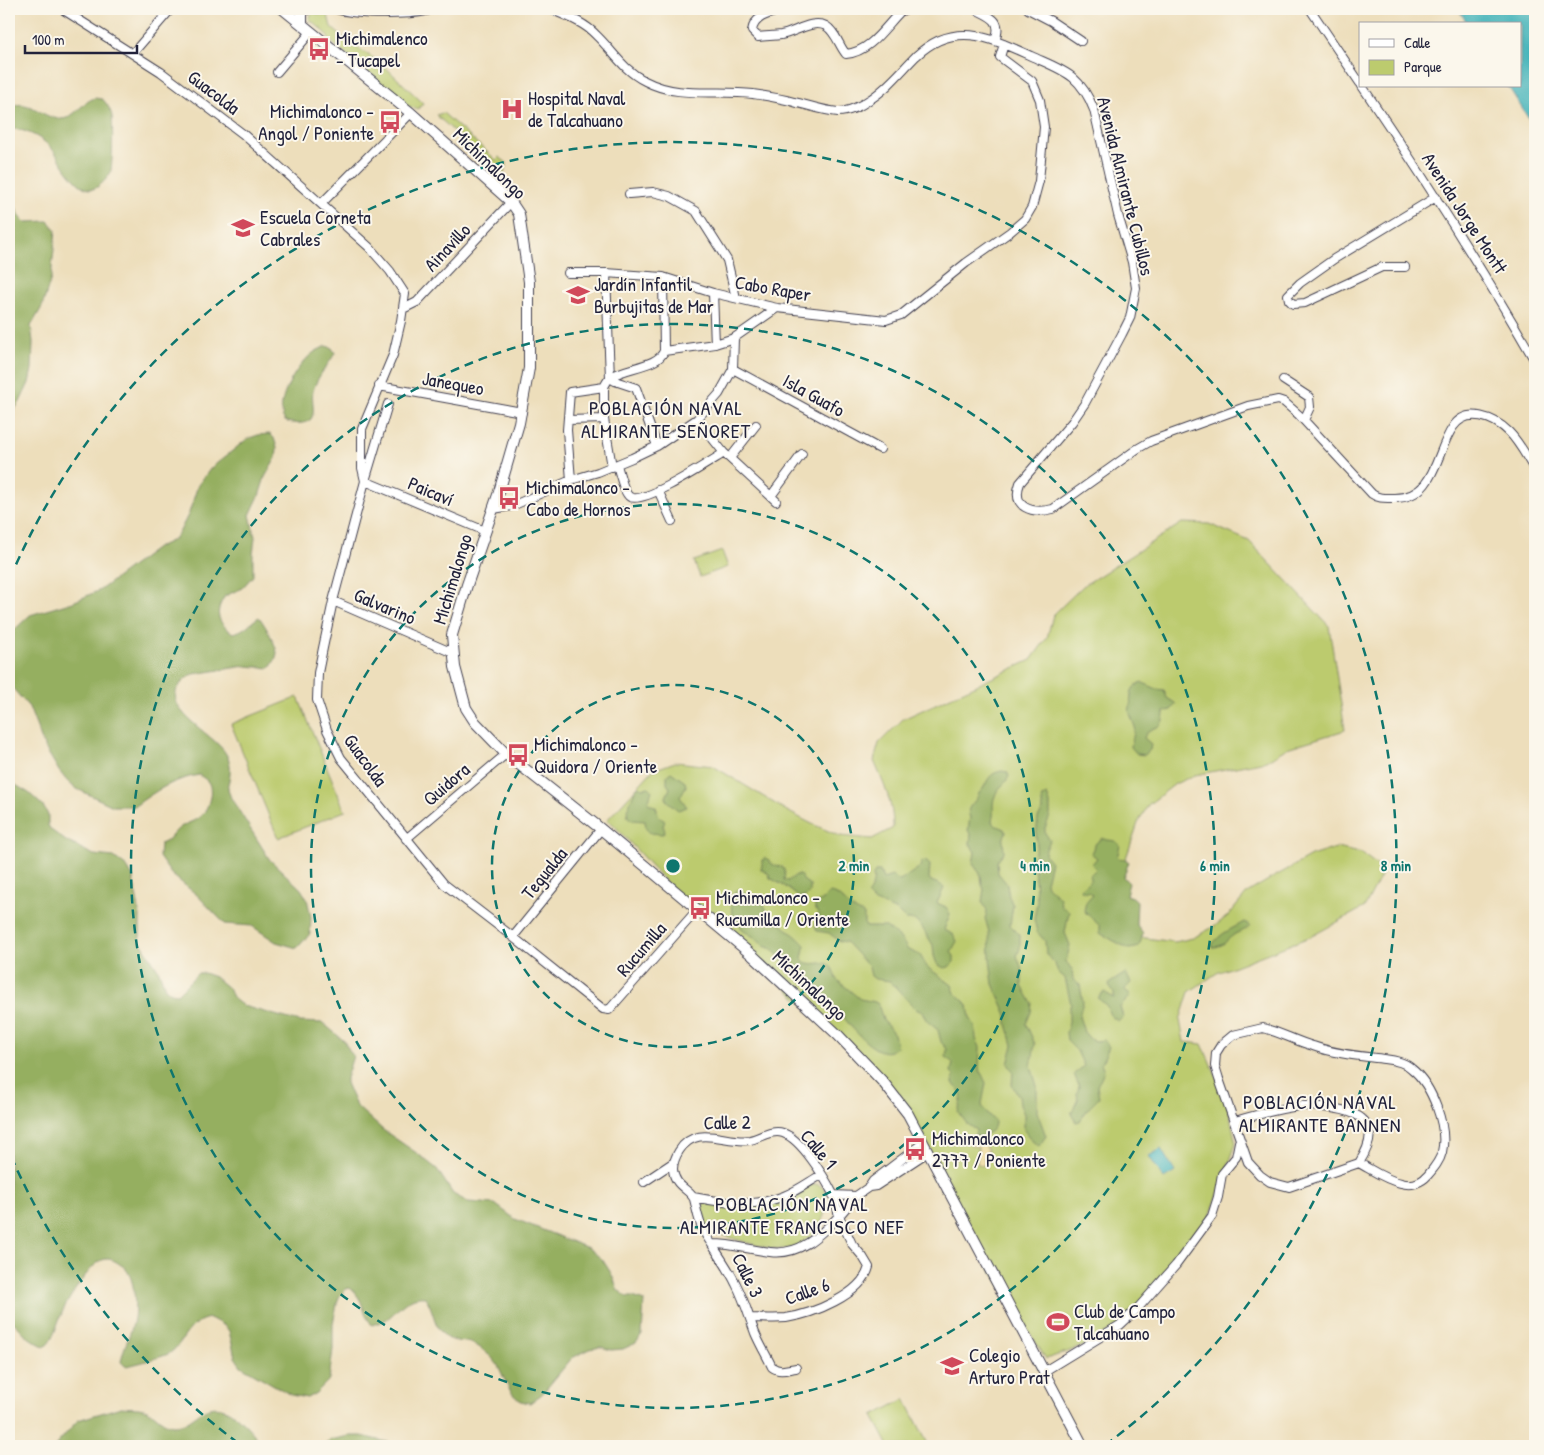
<svg xmlns="http://www.w3.org/2000/svg" width="1544" height="1455" font-family="'Patrick Hand',sans-serif">
  <style>
    .green { fill: #bccb6e; stroke: #6f7654 }
    .forest { fill: #95af61; stroke: #5c684e }
    .sand { fill: #eeda9e; stroke: #887e6c }
    .water { fill: #42b3b9; stroke: #326a7a }
    .lines { fill: none; stroke-linecap: round; stroke-linejoin: round }
    .minor-casing { stroke: #403e4e; stroke-width: 10 }
    .major-casing { stroke: #403e4e; stroke-width: 12 }
    .minor { stroke: #fff; stroke-width: 8 }
    .major { stroke: #fff; stroke-width: 10 }
    .ring { fill: none; stroke: #0f766e; stroke-width: 2.5; stroke-dasharray: 9 6 }
    .labels { text-anchor: middle; dominant-baseline: central; stroke-width: 4; stroke-linejoin: round; paint-order: stroke }
    .poi-label { font-size: 19px; fill: #22223b; stroke: #fbf7ec; text-anchor: start }
    .street-label { font-size: 19px; fill: #22223b; stroke: #fbf7ec }
    .neighbourhood-label { font-size: 20px; letter-spacing: 1px; fill: #22223b; stroke: #fbf7ec }
    .centre { fill: #0f766e; stroke: #fbf7ec; stroke-width: 2.5 }
    .ring-label { font-size: 15px; text-anchor: middle; font-weight: bold; fill: #0f766e; stroke: #fbf7ec; stroke-width: 4; stroke-linejoin: round; paint-order: stroke }
  </style>
  <rect width="100%" height="100%" fill="#fbf7ec"/>
  <filter id="ink" filterUnits="userSpaceOnUse"><feTurbulence type="fractalNoise" baseFrequency=".02" numOctaves="2"/><feDisplacementMap in="SourceGraphic" scale="10" xChannelSelector="R" yChannelSelector="G"/><feConvolveMatrix kernelMatrix="1 2 1 2 8 2 1 2 1" color-interpolation-filters="sRGB"/></filter>
  <filter id="wash" filterUnits="userSpaceOnUse"><feTurbulence type="fractalNoise" baseFrequency=".0096" numOctaves="4" result="noise"/><feDisplacementMap in="SourceGraphic" scale="20" xChannelSelector="R" yChannelSelector="G"/><feGaussianBlur stdDeviation="1.12" result="paint"/><feColorMatrix in="noise" values="0 0 0 0 0 0 0 0 0 0 0 0 0 0 0 0 0 1.4 0 .05"/><feComposite in="paint" operator="in"/></filter>
  <g filter="url(#wash)">
    <rect width="100%" height="100%" fill="#eddebb"/>
    <path class="green" d="M312,13l16,2 3,12 16,14 34,22 42,40 -5,6 -11,-3 -78,-66 -3,-7 -17,-14z
      M443,113l53,47 3,-3 8,6 -4,13 -67,-61z
      M1182,523l27,1 40,17 80,85 16,104 -58,18 -21,13 -71,14 -20,9 -27,21 -10,18 -14,41 -2,41 16,32 37,5 18,-4 22,-12 14,-11 18,-22 18,-11 46,-26 25,-8 25,5 23,17 -19,37 -53,29 -95,37 -28,19 -9,28 4,22 18,2 25,57 9,43 -29,81 -87,100 -36,21 -38,13 -56,-90 -84,-158 -83,-90 -150,-131 -60,-66 -6,-4 46,-50 22,-8 38,4 74,45 25,13 28,12 32,3 21,-11c1,-23 -10,-46 -19,-67l5,-18 24,-24 128,-59 16,-22 6,-23 30,-29z
      M722,551l6,16 -28,10 -6,-16z
      M298,697l47,114 -67,27 -47,-114z
      M816,1184l5,2 4,4c2,17 0,34 -14,46 -6,5 -12,10 -19,12 -21,5 -62,-11 -83,-17l-4,-4 -5,-18 5,-6c19,3 40,7 59,1 17,-6 34,-17 52,-20z
      M905,1399l24,47h-40l-16,-30z"/>
    <path class="forest" d="M95,98c4,1 8,0 10,4 3,3 6,10 7,14 1,8 1,51 -2,58 -4,6 -11,13 -17,15 -16,3 -32,-30 -40,-39 -10,-12 -29,-22 -44,-21v-23c25,-7 32,13 53,13 11,0 21,-18 33,-21z
      M9,199c8,5 8,16 16,23l23,-1 8,9 -5,48 -9,29 -11,19 2,16 -1,27 -3,14 -9,19 -11,15z
      M326,346l6,2 3,5c-7,13 -18,23 -22,38 -2,8 3,21 -2,28 -5,6 -20,5 -26,2 -13,-18 14,-60 31,-70 3,-2 7,-3 10,-5z
      M270,434l4,4 3,10 -1,10 -11,19 -6,19 -9,19 5,22 -2,17v22l-11,12 -17,8c-11,16 -8,27 8,37 13,-3 15,-9 26,-16 5,6 18,29 18,36 -1,6 -4,11 -7,15l-25,-2 -51,8c-7,3 -10,6 -15,12 -18,24 37,49 47,68 5,8 5,16 3,26 0,2 -2,5 -1,7 0,4 2,8 3,11l39,62 31,29 6,10 4,18 -1,17 -13,14 -21,-6 -24,-16 -27,-2 -28,-29 -26,-21 -12,-17 1,-13c9,-2 11,-9 18,-15 7,-6 17,-7 24,-14 6,-6 12,-25 6,-33 -2,-3 -6,-5 -9,-7 -25,4 -44,16 -64,31h-22l-38,-18 -8,-7 -8,-10 -15,-25 -15,-39 -20,-23v-49l21,-20 43,-13 27,-12 58,-43 15,-7 7,-9 9,-18 9,-28 13,-17 36,-29 11,-4z
      M1143,683l14,6 7,1 3,8 8,5v2l-4,5 -7,2c0,22 -14,10 -20,26l7,6 -1,6 -5,5 -8,-1 -6,-7 4,-20 -6,-16c4,-11 -3,-25 14,-28z
      M1002,771l5,1 2,4c-3,8 -12,12 -14,20 -4,9 0,16 -3,25l2,4 9,3 3,4 -3,8 1,12 -7,9 1,12 9,11 2,13 4,8 -3,20 10,10v13l-3,8 5,13v17l10,17 -1,9 -5,12 9,20 -4,22 6,20v26l9,24 -7,10 -7,-5 -8,-11v-16l-4,-9 -1,-9 -7,-11 1,-14 -5,-7 5,-19 -6,-21v-9l-14,-31 -3,-25 -1,-27 -4,-14c4,-7 1,-10 -3,-16l2,-13 -2,-4 -1,-10 -8,-11 2,-12 -5,-8 1,-10 -3,-3 2,-14c-6,-11 7,-14 9,-24 10,-9 6,-19 23,-22z
      M671,772l14,10 1,4 -6,11 7,10 -9,3 -11,-9 -1,-4 4,-9 -3,-4v-9z
      M9,781l20,12 14,13 5,9v10l3,5 15,11 28,14 20,2 13,10 6,10 7,39v25l19,30 6,17 6,5 6,1 21,-21h6l11,4 14,12 5,10 9,7 57,16 23,1 20,17 10,16 -7,22v5l10,23 27,24 35,24 19,15 16,25 15,8 27,2 20,15 73,29 14,11 9,14 7,17 9,7h6l11,4 -2,34 -6,8 -13,6 -12,1 -10,-3 -11,2 -18,9 -30,36 -12,9c-25,-2 -24,-32 -38,-45 -5,-5 -13,-12 -19,-14 -12,-5 -21,1 -32,-12 -8,-10 -8,-25 -16,-35 -17,-2 -26,13 -38,22 -4,3 -10,4 -15,6 -11,-14 -7,-25 -22,-37l-4,1 -7,8 -2,7 -4,20v25l-4,31 -13,13 -9,5 -16,-3 -50,-29 -6,-9 -6,-26 -4,-5 -15,-8c-22,3 -25,24 -40,35 -4,3 -40,13 -45,13l-4,-4c2,-15 11,-29 13,-44 2,-14 1,-46 -13,-53 -4,-3 -9,-6 -14,-6 -14,-1 -40,42 -45,54 -6,12 -7,25 -17,34 -7,-4 -12,-6 -18,-11 -7,-6 -9,-12 -18,-16z
      M638,786l5,2 6,-1 3,3 -4,13 8,4 3,10 6,4 -2,5 2,4 -2,4 -13,-1 -4,-5 -1,-7 -13,-1 -4,-3 -1,-8c5,-8 5,-16 11,-23z
      M1047,795l3,8v13l-5,12v5l5,7c-4,12 -9,11 1,22l-5,20 1,4 13,12 1,8 8,5 -4,22 5,12 -4,17 6,6 1,12 7,5 3,17 -4,14 5,16 6,7 5,2 9,-1 5,7 -8,17 3,7 -7,15 2,12 -12,12 -7,11 -4,1 -5,-8 7,-15 -1,-5 2,-8 -5,-12 10,-8 -7,-15 -10,-10 -1,-9 3,-9v-14l2,-5 -6,-26 -7,-6 -3,-8 -9,-10 -1,-13 -8,-9 -3,-13 3,-18 -4,-43 4,-13 -1,-9 2,-18 5,-8 -1,-4v-9z
      M1102,838c6,4 12,0 18,7l-3,13 8,1 4,3 -6,15 6,6 -3,12 8,3 3,3 -1,23 7,9 -3,11 -4,4 -7,1 -26,-14 -3,-2v-7l-16,-15 2,-9 6,-7 -3,-3 -7,-1 -1,-2 9,-9v-5l6,-6 -4,-5 5,-6 -6,-5 5,-10z
      M767,858l6,7 9,2 3,4 -1,9 4,1 8,-6h4l3,5 7,5v7l-5,5 -5,1 -14,-11 -16,-9 -1,-4 -8,-5 2,-9z
      M922,861l5,1 3,3 -1,13 2,3 10,4 3,3 -7,15 9,4 4,7 -6,16 9,4 4,7 -6,11 3,4v6l-5,5 -5,1 -7,-4 -3,-8 -1,-11 -12,-19 -7,-6h-8l-9,-9 -24,-10 -6,-6c4,-4 8,-14 6,-20l3,-4h4l3,8 9,-3 8,5 20,-14z
      M736,890l5,1 20,11 3,3 4,8 30,25 7,7 -3,13 2,4c16,6 26,-9 32,17l24,20 15,3 3,2 5,16 11,14 3,13c-2,1 -4,3 -7,4 -15,6 -40,-25 -48,-36 -3,-6 -9,-9 -15,-13 -4,-4 -6,-9 -9,-13 -5,-7 -9,-8 -12,-16l-22,-11 -12,-13 -8,-3 -10,-9 -12,-7 -3,-9 -7,-5 -1,-18z
      M829,893c11,1 15,10 24,16 4,2 7,3 11,6v9l3,3h19l15,12 7,11 12,5 7,12 25,18 3,8 13,12 2,13 5,8 1,13 4,8 -1,21 7,15 -4,21 1,4 12,14c0,9 -7,10 -13,15l-7,-2 1,-5 -8,-5 -10,-13c3,-14 8,-17 -5,-28l1,-9 -3,-3 2,-9 -7,-6 1,-8 -6,-7 -3,-12 -10,-8 -4,-9 -8,-4 -6,-6 -20,-22 -15,-2 -4,-3 -2,-9 -23,-25 -7,-1 -10,-8 -12,-2 -2,-5c2,-6 6,-11 0,-17v-4l4,-4 4,-1z
      M1244,922l6,3c-4,6 -9,6 -15,9 -8,5 -11,13 -22,13l-1,-2c8,-12 20,-16 32,-23z
      M1126,973l5,10 -7,7 7,6 -11,11 3,10 -4,4 -7,-4 -3,-4 -2,-7 -8,-7v-3l5,-4 10,6v-5l-5,-7 1,-3 14,-9z
      M121,1407c8,1 19,0 26,3 10,5 16,15 27,15 13,0 19,-9 30,-15 25,-13 46,22 61,36h-210l23,-26z
      M349,1436h13l42,10h-81l7,-6z"/>
    <path class="sand" d="M974,1135l7,4 7,11 -4,8 1,5 -3,3 -5,-3 1,-16 -6,-1 -3,-3 1,-5z"/>
    <path class="water" d="M1458,9h77v120l-27,-43h12v-62h-52z
      M1161,1149l14,23 -11,7 -15,-23z"/>
  </g>
  <g filter="url(#ink)">
    <g class="lines">
      <defs>
        <path id="minor" d="M62,9l99,63 82,62 126,113 21,24 15,23 -4,27 -8,34 -31,74v39l3,13 120,50
          M336,9c20,6 78,7 97,0
          M550,9c16,7 34,13 46,26 17,16 27,35 49,46 34,18 71,8 108,13 13,2 27,4 41,8 14,3 29,9 44,10 10,0 23,-6 31,-12 18,-11 32,-29 47,-44 38,-36 73,-19 115,0 33,15 49,18 63,54l24,105 14,47 4,26 -6,30 -8,16 -37,69 -13,19 -52,61c-9,25 12,31 33,26l84,-60 14,-8 97,-35 30,-6 6,2 15,13 73,79c7,5 13,4 22,4 42,0 41,-45 59,-71 14,-21 42,-9 56,5 11,11 18,26 26,38
          M786,9c-14,4 -32,6 -34,22l6,6c7,-1 15,-1 23,-2 13,-2 31,-16 45,-9 10,6 13,20 20,28 24,-2 39,-27 54,-42l6,-3
          M975,9c16,8 28,11 20,32
          M1028,9l23,12 30,20
          M1310,9l50,74
          M133,53l38,-44
          M277,72l34,-40
          M1362,86c61,90 119,181 173,275
          M629,194l24,-2 16,4 27,15 31,49 9,38
          M321,204l90,-91
          M1405,267h-23l-77,36 -12,1 -4,-4 -1,-5 12,-12 34,-24 102,-62
          M568,273h38l57,4 50,16 64,15 109,12 15,-5 65,-52 44,-31 15,-13 7,-12 7,-26 5,-54 -4,-27 -8,-19 -32,-24 4,-13
          M606,273l4,105 5,3 21,7 21,58
          M713,293l2,51
          M403,309l14,-7 94,-100
          M664,351l51,-7 19,-6 43,-30
          M733,369l147,80
          M1283,380l26,17 1,10 -6,13
          M379,386l143,26
          M604,387v32l8,48
          M388,404l-23,77 -32,120 -10,47 -5,25 -1,27 10,30 14,28 103,126 69,53 90,72 6,1 88,-100
          M697,419l27,34 52,48
          M568,420l36,-1
          M730,458l26,-33
          M617,465c2,6 7,29 13,32 14,8 79,-35 94,-44
          M571,480l-4,-50 3,-38 34,-5c2,-4 4,-8 7,-10 14,-10 47,-10 53,-26l-1,-74
          M658,490l14,31
          M771,496l31,-42
          M493,509l19,-3 59,-26 27,-8 34,-14 25,-12 40,-27 22,-25 14,-25 1,-31
          M333,601l120,52
          M406,839l100,-85
          M513,937l88,-108
          M1263,1028c17,4 32,13 50,18 22,8 48,10 71,13 10,1 21,3 28,10 20,16 36,58 30,83 -2,9 -8,16 -14,23 -7,8 -17,11 -27,8 -15,-3 -29,-13 -42,-20l-70,24 -19,-5 -10,-7 -12,-13 -29,-83 -4,-13 1,-13 5,-8 12,-10z
          M1235,1121c21,-6 42,-12 64,-15 7,-1 15,1 23,1 38,3 63,16 37,56
          M644,1182l30,-20
          M869,1187l7,-1 52,-34
          M833,1195l23,1
          M693,1197c31,6 61,11 91,-1 13,-5 25,-14 37,-21
          M713,1244c20,0 38,6 57,8 30,4 50,-17 69,-36 -2,-7 -3,-16 -6,-22 -9,-18 -32,-55 -50,-61 -11,-4 -23,5 -33,7 -24,4 -54,-17 -71,11 -3,5 -6,11 -6,18 1,18 17,20 21,30 3,11 4,22 10,33 10,17 23,33 32,52 8,15 13,33 19,49 5,12 12,23 17,34 8,6 16,2 24,1
          M750,1318c12,0 24,1 36,0 26,-4 76,-23 83,-51l-6,-10 -11,-13 -13,-28 17,-20 13,-9 4,-6 50,-38
          M1043,1372l77,-47 18,-17 38,-43 36,-49 6,-19 4,-23 14,-17 3,-15"/>
        <path id="major" d="M283,9l128,104 100,89 8,12 10,68v86l-10,55 -20,69 -32,93 -15,50 3,32 11,41 9,14 31,32 90,71 156,130 86,80 45,47 25,32 175,332
          M302,24v-11l4,-4"/>
      </defs>
      <use href="#minor" class="minor-casing"/>
      <use href="#major" class="major-casing"/>
      <use href="#minor" class="minor"/>
      <use href="#major" class="major"/>
    </g>
  </g>
  <g class="ring">
    <circle cx="673" cy="866" r="181"/>
    <circle cx="673" cy="866" r="362"/>
    <circle cx="673" cy="866" r="542"/>
    <path d="M238 1443A723 723 0 0 1 10 1154M10 578A723 723 0 1 1 1108 1443"/>
  </g>
  <defs>
    <symbol id="bus-bare" viewBox="-9 -9 18 18"><path d="M-5-6H5V4H4V6H2V4H-2V6H-4V4H-5ZM-3.5-4V0h7V-4ZM-3.5 1.2v1.5H-2V1.2ZM2 1.2v1.5H3.5V1.2Z" fill="#d1495b" stroke="#fbf7ec" stroke-width="2.5" paint-order="stroke"/></symbol>
    <symbol id="hospital-bare" viewBox="-9 -9 18 18"><path d="M-5-5h3v3.5h4V-5h3V5h-3V1.5h-4V5h-3Z" fill="#d1495b" stroke="#fbf7ec" stroke-width="2.5" paint-order="stroke"/></symbol>
    <symbol id="school-bare" viewBox="-9 -9 18 18"><path d="M0-5L7-2L0 1L-7-2ZM-4 1L0 2.5L4 1V4Q0 6-4 4Z" fill="#d1495b" stroke="#fbf7ec" stroke-width="2.5" paint-order="stroke"/></symbol>
    <symbol id="stadium-bare" viewBox="-9 -9 18 18"><path d="M0-5a6.5 5 0 1 0 0 10a6.5 5 0 1 0 0-10ZM-3.5-1.8h7v3.6h-7Z" fill="#d1495b" stroke="#fbf7ec" stroke-width="2.5" paint-order="stroke"/></symbol>
  </defs>
  <g fill-rule="evenodd">
    <use href="#bus-bare" x="303" y="33" width="32" height="32"/>
    <use href="#hospital-bare" x="496" y="93" width="32" height="32"/>
    <use href="#bus-bare" x="374" y="106" width="32" height="32"/>
    <use href="#school-bare" x="227" y="212" width="32" height="32"/>
    <use href="#school-bare" x="562" y="279" width="32" height="32"/>
    <use href="#bus-bare" x="493" y="482" width="32" height="32"/>
    <use href="#bus-bare" x="502" y="739" width="32" height="32"/>
    <use href="#bus-bare" x="684" y="892" width="32" height="32"/>
    <use href="#bus-bare" x="899" y="1133" width="32" height="32"/>
    <use href="#stadium-bare" x="1042" y="1306" width="32" height="32"/>
    <use href="#school-bare" x="936" y="1350" width="32" height="32"/>
  </g>
  <g class="labels">
    <g class="poi-label">
      <text x="336" y="38">Michimalenco<tspan x="336" dy="22">- Tucapel</tspan></text>
      <text x="528" y="98">Hospital Naval<tspan x="528" dy="22">de Talcahuano</tspan></text>
      <text x="374" y="111" text-anchor="end">Michimalonco -<tspan x="374" dy="22">Angol / Poniente</tspan></text>
      <text x="260" y="217">Escuela Corneta<tspan x="260" dy="22">Cabrales</tspan></text>
      <text x="594" y="284">Jardín Infantil<tspan x="594" dy="22">Burbujitas de Mar</tspan></text>
      <text x="526" y="487">Michimalonco -<tspan x="526" dy="22">Cabo de Hornos</tspan></text>
      <text x="534" y="744">Michimalonco -<tspan x="534" dy="22">Quidora / Oriente</tspan></text>
      <text x="716" y="897">Michimalonco -<tspan x="716" dy="22">Rucumilla / Oriente</tspan></text>
      <text x="932" y="1138">Michimalonco<tspan x="932" dy="22">2777 / Poniente</tspan></text>
      <text x="1074" y="1311">Club de Campo<tspan x="1074" dy="22">Talcahuano</tspan></text>
      <text x="969" y="1355">Colegio<tspan x="969" dy="22">Arturo Prat</tspan></text>
    </g>
    <g class="street-label">
      <text transform="translate(214 92) rotate(37)">Guacolda</text>
      <text transform="translate(490 163) rotate(44)">Michimalongo</text>
      <text transform="translate(1126 186) rotate(76)">Avenida Almirante Cubillos</text>
      <text transform="translate(1465 213) rotate(57)">Avenida Jorge Montt</text>
      <text transform="translate(447 247) rotate(-47)">Ainavillo</text>
      <text transform="translate(773 288) rotate(10)">Cabo Raper</text>
      <text transform="translate(453 383) rotate(10)">Janequeo</text>
      <text transform="translate(814 395) rotate(29)">Isla Guafo</text>
      <text transform="translate(431 491) rotate(23)">Paicaví</text>
      <text transform="translate(452 579) rotate(-73)">Michimalongo</text>
      <text transform="translate(385 606) rotate(23)">Galvarino</text>
      <text transform="translate(366 760) rotate(54)">Guacolda</text>
      <text transform="translate(446 784) rotate(-41)">Quidora</text>
      <text transform="translate(544 873) rotate(-51)">Tegualda</text>
      <text transform="translate(641 949) rotate(-49)">Rucumilla</text>
      <text transform="translate(810 985) rotate(43)">Michimalongo</text>
      <text transform="translate(727 1122) rotate(-1)">Calle 2</text>
      <text transform="translate(819 1149) rotate(50)">Calle 1</text>
      <text transform="translate(748 1275) rotate(64)">Calle 3</text>
      <text transform="translate(807 1291) rotate(-20)">Calle 6</text>
    </g>
    <g class="neighbourhood-label">
      <text x="666" y="407">POBLACIÓN NAVAL<tspan x="666" dy="23">ALMIRANTE SEÑORET</tspan></text>
      <text x="1320" y="1101">POBLACIÓN NAVAL<tspan x="1320" dy="23">ALMIRANTE BANNEN</tspan></text>
      <text x="792" y="1203">POBLACIÓN NAVAL<tspan x="792" dy="23">ALMIRANTE FRANCISCO NEF</tspan></text>
    </g>
  </g>
  <circle cx="673" cy="866" r="8" class="centre"/>
  <g class="ring-label">
    <text x="854" y="871">2 min</text>
    <text x="1035" y="871">4 min</text>
    <text x="1215" y="871">6 min</text>
    <text x="1396" y="871">8 min</text>
  </g>
  <rect width="1544" height="1455" fill="none" stroke="#fbf7ec" stroke-width="30"/>
  <rect x="1359" y="22" width="162" height="65" fill="#fbf7ec" stroke="#a4a2a5"/>
  <rect x="1369" y="39" width="25" height="8" fill="#ffffff" stroke="#a4a2a5"/>
  <text x="1404" y="48" font-size="15" fill="#22223b">Calle</text>
  <rect x="1369" y="60" width="25" height="15" fill="#bccb6e" stroke="#a4a2a5"/>
  <text x="1404" y="72" font-size="15" fill="#22223b">Parque</text>
  <path d="M25 45v8h112v-8" fill="none" stroke="#22223b" stroke-width="2.5"/>
  <text x="32" y="45" font-size="15" fill="#22223b" stroke="#fbf7ec" stroke-width="4" paint-order="stroke">100 m</text>
</svg>
